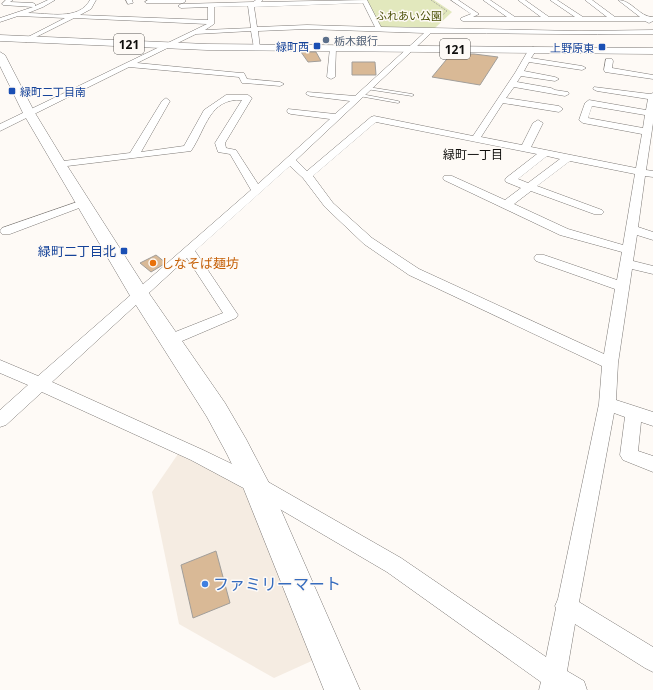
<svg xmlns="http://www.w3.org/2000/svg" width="653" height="690" font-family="'Open Sans','Noto Sans JP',sans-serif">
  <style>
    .built { fill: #f5ece2 }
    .green { fill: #e2e8bd }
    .building { fill: #d9b996; stroke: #a19e9a }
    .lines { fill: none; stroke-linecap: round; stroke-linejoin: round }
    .lane-casing { stroke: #7e7a77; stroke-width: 1 }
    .street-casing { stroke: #7e7a77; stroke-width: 1 }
    .secondary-casing { stroke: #7e7a77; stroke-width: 1 }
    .highway-casing { stroke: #7e7a77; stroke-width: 1 }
    .path { stroke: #a29f9c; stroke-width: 1; stroke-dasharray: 1 1; stroke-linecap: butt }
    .lane { fill: #fff; fill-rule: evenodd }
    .street { fill: #fff; fill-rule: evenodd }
    .secondary { fill: #fff; fill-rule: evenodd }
    .highway { fill: #fff; fill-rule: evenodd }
    .service-dot { fill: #5c6f8a; stroke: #fefaf6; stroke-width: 1.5 }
    .transit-dot { fill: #1a4fb4; stroke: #fefaf6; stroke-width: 1.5 }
    .food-dot { fill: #e8710a; stroke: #fefaf6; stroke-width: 1.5 }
    .shop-dot { fill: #3f7fe0; stroke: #fefaf6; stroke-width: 1.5 }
    .labels { text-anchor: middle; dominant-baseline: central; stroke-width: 3; stroke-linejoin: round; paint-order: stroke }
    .far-park-label { font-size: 11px; fill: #4c5108; stroke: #fefaf6 }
    .far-service-label { font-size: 11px; fill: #4e5e75; stroke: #fefaf6; text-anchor: start }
    .far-transit-label { font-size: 11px; fill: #164399; stroke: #fefaf6; text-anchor: end }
    .shield { fill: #fefaf6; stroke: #575552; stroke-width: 1 }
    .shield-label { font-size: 12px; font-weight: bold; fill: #0f0e0c }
    .far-neighbourhood-label { font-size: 12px; fill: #0f0e0c; stroke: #fefaf6 }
    .transit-label { font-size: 13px; fill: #164399; stroke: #fefaf6; text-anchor: end }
    .food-label { font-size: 13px; fill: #c56008; stroke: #fefaf6; text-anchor: start }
    .near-shop-label { font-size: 16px; fill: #366cbe; stroke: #fefaf6; text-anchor: start }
  </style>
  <rect width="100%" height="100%" fill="#fefaf6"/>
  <path class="built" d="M178,454l72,36 66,169 -42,19 -95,-54 -27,-132z"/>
  <path class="green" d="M366,0h68l18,12 -17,16 -55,-1z"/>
  <path class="building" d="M301,52h15l5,9 -13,1z
    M451,54h23l24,3 -18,28 -48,-8z
    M352,62h23l1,13h-24z
    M156,255l10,8 -15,9 -11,-9z
    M216,551l14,52 -37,15 -12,-53z"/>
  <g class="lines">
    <defs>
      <path id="lane" d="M368,87l44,7 2,1 -2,1 -46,-7v-2z
        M361,94l37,7 2,1 -2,1 -39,-7v-2z"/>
      <path id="street" d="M6,0h7l-3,2 23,1 2,1v2l13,-6h7l-12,7 -15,6c20,0 51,8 62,-13h6l-5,9 -11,6 128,5v-13l-27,1 -3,-2 3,-2 72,-2 3,-2h7l-2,2 106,-2 14,27 198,4 74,-1v4c-74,1 -148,-1 -222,-1l-135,127 11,11 64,-54 3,-1 99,20 42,-63 14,-24 4,-2 4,2 -6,9 51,8 4,2 -4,2 -53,-8 -5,9 31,6 4,2 -4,2 -34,-5 -4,6 34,6 4,2 13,2 1,2 -4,2 -51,-9 -8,11 53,8 4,3 -4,3 -56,-9 -22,34 41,8 11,-22 5,-3 5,3 -12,24 105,21 6,-34 -59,-11 -4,-3 6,-17 4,-3 57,10 2,-11 -51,-8 -4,-2 1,-2 56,7 3,-1v30l-7,47 7,1v6l-8,-1 -7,51 15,5v8l-16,-5 -4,26 20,5v8l-21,-5 -14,94 -2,37 37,12v14l-12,-4 -3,29 15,5v16l-30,-12 -3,-5 5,-38 -11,-4 -35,189 74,45v25l-8,-4 -70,-44 -8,47 17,10 3,9h-48l2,-8 -154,-110 -138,-81 -58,-31 -149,-68 -36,33 -6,2v-17l28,-25 -28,-12v-13l38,16 213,-186 -21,-36 -12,-2 -3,-9 27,-43c-33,-2 -36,29 -51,51l-132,16 -5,-3 1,-2 75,-9 32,-52 4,-3 4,3 -29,51 43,-6 20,-36 22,-15h22l4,3 -27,45 1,5 10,2 22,34 72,-65 -39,-5 -3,-1 -1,-2 1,-2 47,5 15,-13 -40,-5 -4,-2 1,-2 48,4 69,-63 -117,-4 -49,2 2,17 -3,2 -3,-2 -3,-17 -55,3 -59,29 104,10h3l3,6 33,3 4,2 -4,2 -35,-3h-3l-3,-6 -110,-10 -129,64v-7l207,-100 -133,-6 -48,24 -3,-2 1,-1 41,-21 -47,-2 -18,6v-4l33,-11 -30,-2 -1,-1zM363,3l12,24 -68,-2 -50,2 -3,-20zM248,6l3,22 -46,2 9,-6v-17zM592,106l53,9 -2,13 -55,-10zM376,122l161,32 -31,24 -1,2 1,2 15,6 -16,12 -53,-24h-8l-1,2 1,2 116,55 62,17 -5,28 -73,-25h-8l-2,3 2,3 79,28 -11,65 -185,-85 -47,-31 -39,-35 -20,-27zM547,156l13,3 -32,24 -10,-4zM570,161l65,13 -12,71 -55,-16 -54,-25 17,-13 63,23h8l2,-2 -2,-2 -65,-24zM290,166l13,12 22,29 39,37 45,31 193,91 -3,38 -41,195 -3,7 1,2 -10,49 -145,-99 -138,-79 -60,-29 -151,-68 135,-124 36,55 -58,23 -2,4 2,4 5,1 5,-1 61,-26 2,-3 -43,-64z
        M126,0h6l1,3 -5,1z
        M148,0h37l1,1 -3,2h-37l-1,-1z
        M451,0h7l21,14 -6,3h34l-24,-17h7l25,17h26l-23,-17h7l24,17h26l-25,-17h7l26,17h24l-22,-17h7l23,17h25l-22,-17c14,0 21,17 35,17v4l-4,2 -4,-2h-182l-2,-1v-2l10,-4z
        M333,46l3,2 -1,29 -4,2 -4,-2 3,-29z
        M606,59h6l1,2 -1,7 41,7v4l-48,-7 -1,-2z
        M83,200l6,3 -2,2 -77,29h-8l-2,-3 2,-3z"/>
      <path id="secondary" d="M0,52l5,3 30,58 31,51 80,125 79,114 21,36 24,46 90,205h-36l-81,-203 -16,-33 -20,-37 -78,-123 -106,-181 -23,-47z"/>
      <path id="highway" d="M0,35l207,9 446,4v6l-446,-4 -207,-9z"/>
    </defs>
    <use href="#lane" class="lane-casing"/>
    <use href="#street" class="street-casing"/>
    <use href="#secondary" class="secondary-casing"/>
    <use href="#highway" class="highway-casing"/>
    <path class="path" d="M431,0l16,11 -11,10"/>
    <use href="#lane" class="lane"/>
    <use href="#street" class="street"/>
    <use href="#secondary" class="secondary"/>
    <use href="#highway" class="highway"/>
  </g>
  <circle class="service-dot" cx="326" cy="40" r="4"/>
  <g class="transit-dot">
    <rect x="313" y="42" width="8" height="8" rx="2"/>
    <rect x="598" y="43" width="8" height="8" rx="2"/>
    <rect x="8" y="87" width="8" height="8" rx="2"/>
    <rect x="120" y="247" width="8" height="8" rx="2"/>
  </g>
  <circle class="food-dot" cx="153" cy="263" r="4"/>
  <circle class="shop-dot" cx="205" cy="584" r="4"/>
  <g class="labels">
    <g class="far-park-label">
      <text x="409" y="15">ふれあい公園</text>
    </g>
    <g class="far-service-label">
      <text x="334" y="40">栃木銀行</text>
    </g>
    <g class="far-transit-label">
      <text x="309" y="46">緑町西</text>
      <text x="594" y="47">上野原東</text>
      <text x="20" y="91" text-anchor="start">緑町二丁目南</text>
    </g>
    <g class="shield">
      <rect x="114" y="34" width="30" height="20" rx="3"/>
      <rect x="440" y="39" width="30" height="20" rx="3"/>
    </g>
    <g class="shield-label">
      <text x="129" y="44">121</text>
      <text x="455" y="49">121</text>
    </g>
    <g class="far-neighbourhood-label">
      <text x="473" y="154">緑町一丁目</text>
    </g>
    <g class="transit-label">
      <text x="116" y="251">緑町二丁目北</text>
    </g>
    <g class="food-label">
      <text x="161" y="263">しなそば麺坊</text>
    </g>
    <g class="near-shop-label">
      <text x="213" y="584">ファミリーマート</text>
    </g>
  </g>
</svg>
